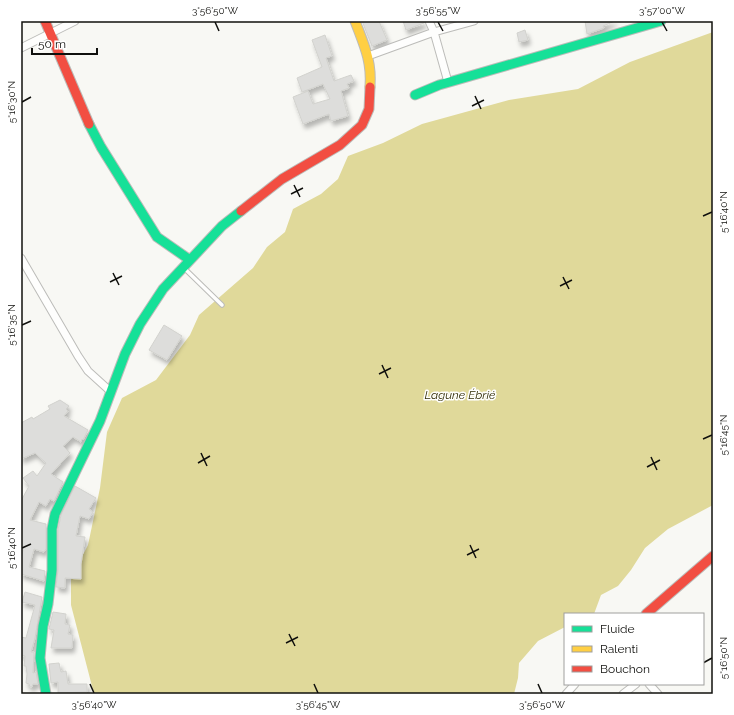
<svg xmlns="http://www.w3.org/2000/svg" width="734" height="715" font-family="Raleway,sans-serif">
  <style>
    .water { fill: #e0d99a }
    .building { fill: #dddddb; stroke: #d2d2ce; filter: url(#shadow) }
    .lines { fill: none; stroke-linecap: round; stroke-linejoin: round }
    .lane-casing { stroke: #bcbcb9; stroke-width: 5.5 }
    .street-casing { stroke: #bcbcb9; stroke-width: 9 }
    .fast-casing { stroke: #bcbcb9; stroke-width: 11 }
    .slow-casing { stroke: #bcbcb9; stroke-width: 11 }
    .jam-casing { stroke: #bcbcb9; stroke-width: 11 }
    .lane { stroke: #fefefd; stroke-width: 3.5 }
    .street { stroke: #fefefd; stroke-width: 7 }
    .fast { stroke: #16e098; stroke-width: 9 }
    .slow { stroke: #ffcf43; stroke-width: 9 }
    .jam { stroke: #f24e42; stroke-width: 9 }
    .ticks { fill: none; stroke: #10100d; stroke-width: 1.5 }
    .labels { text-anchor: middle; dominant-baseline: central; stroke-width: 3; stroke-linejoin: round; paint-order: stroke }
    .water-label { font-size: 12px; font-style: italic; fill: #312c04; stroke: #fff }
    .neatline { fill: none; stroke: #10100d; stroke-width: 1.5 }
    .ticks-label { font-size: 10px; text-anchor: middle; fill: #10100d }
  </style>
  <defs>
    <filter id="shadow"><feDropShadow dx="2.5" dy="4.5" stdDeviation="2" flood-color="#0004"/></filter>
  </defs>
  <rect width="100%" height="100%" fill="#f8f8f4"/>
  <path class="water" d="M713,32v473l-45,24 -23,19 -14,22 -13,16 -17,9 -7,19h-29v13l-27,14 -19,22 -1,15 -4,16h-420l-23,-89v-27l17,-33 12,-57 7,-56 15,-34 34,-18 34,-45 9,-20 54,-47 14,-21 18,-15 8,-23 28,-15 17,-15 10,-23 35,-13 39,-19 87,-24 69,-11 52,-27z"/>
  <path class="building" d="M362,21h17l8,19 -15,6z
    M403,21h21v2l-18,7z
    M585,21h30l-12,5 1,2 -17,6z
    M525,30l3,10 -9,2 -2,-9z
    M325,35l7,21 -6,2 8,23 17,-6 3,6 -7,3 2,4 -8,3 7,25 -17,5 -2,-7 -26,10 -10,-27 15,-6 5,13 17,-5 -7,-15 -21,8 -5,-14 25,-11 -10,-27z
    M164,325l18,11 -15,24 -18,-10z
    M60,400l9,6 -3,3 2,2 -4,5 24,14 -5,10 -1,-1 -1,3 -8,-5 -10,9 7,7 -19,21 12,8 -9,19 -4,-2 -4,7 -7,-4 -9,18 16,4v25l-2,3 -10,-3 -5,18 16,4 -1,10 -23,-7v-15l2,-9h-2v-49l8,-15 -6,-8 10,-7 4,5 9,-13 -11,-10 -14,6v-36l11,-6 1,2 17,-10 -2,-3z
    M75,486l21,12 -7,11 4,3 -4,7 -9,-3 -4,20 9,1 -4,27v15l-16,-1v10l-9,-1 2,-17v-40l3,-15z
    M25,592l17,5 -7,41 -4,14h3l-1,21 3,-1 2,12h-5l-1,3h-2l-1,-3 -3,-1 1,-9 -1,-8h-2l1,-10 -4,-1v-18l5,1 9,-33 -13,-3z
    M53,612l13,2 -1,10 5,1 -2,9 5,1 -1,13h-21l3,-18 -5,-1z
    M59,663l2,9 5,-1 2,13h19v8l-29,1v-11l-7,1 -2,-19z"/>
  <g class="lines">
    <defs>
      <path id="lane" d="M184,268l38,37"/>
      <path id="street" d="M429,21l5,11 14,50
        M21,48l54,-27
        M368,56l66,-24 40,-11
        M21,258l57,98 10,15 22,20
        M649,684l9,10
        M566,694l9,-10
        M623,694l13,-10"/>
      <path id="fast" d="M415,95l24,-10 222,-64
        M89,124l12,23 56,90 33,23
        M46,694l-6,-36 3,-32 5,-22 4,-34v-41l3,-15 45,-93 25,-67 15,-30 23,-35 59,-63 19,-15"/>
      <path id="slow" d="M355,21c9,24 17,40 15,66"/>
      <path id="jam" d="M45,21l44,103
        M241,211l41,-32 58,-34 22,-20 7,-16 1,-22
        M646,614l67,-58"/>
    </defs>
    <use href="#lane" class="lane-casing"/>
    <use href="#street" class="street-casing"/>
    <use href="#fast" class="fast-casing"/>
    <use href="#slow" class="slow-casing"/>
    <use href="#jam" class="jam-casing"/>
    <use href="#lane" class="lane"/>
    <use href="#street" class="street"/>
    <use href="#fast" class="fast"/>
    <use href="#slow" class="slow"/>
    <use href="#jam" class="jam"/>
  </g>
  <path class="ticks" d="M215,22l4,9M438,22l5,9M662,22l5,9M475,96l6,13M22,102l9,-5M472,106l12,-6M294,185l6,12M291,194l12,-6M703,216l9,-4M113,273l6,12M563,277l6,12M110,282l12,-6M560,286l12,-6M22,325l9,-4M382,365l6,13M379,374l12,-6M703,439l9,-4M201,453l6,13M651,457l6,13M198,463l12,-7M647,467l13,-7M470,545l6,13M22,548l9,-4M467,555l12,-6M289,634l6,12M286,643l12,-6M703,663l9,-5M90,684l4,9M314,684l4,9M538,684l4,9"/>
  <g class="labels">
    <g class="water-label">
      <text x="460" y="395">Lagune Ébrié</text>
    </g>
  </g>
  <rect width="734" height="715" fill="none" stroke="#ffffff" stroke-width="44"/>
  <rect x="564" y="613" width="140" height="72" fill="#ffffff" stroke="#9f9f9e"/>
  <rect x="572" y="626" width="20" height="6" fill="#16e098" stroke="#9f9f9e"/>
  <text x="600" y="633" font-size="12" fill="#10100d">Fluide</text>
  <rect x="572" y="646" width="20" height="6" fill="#ffcf43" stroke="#9f9f9e"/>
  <text x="600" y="653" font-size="12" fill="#10100d">Ralenti</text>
  <rect x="572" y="666" width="20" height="6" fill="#f24e42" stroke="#9f9f9e"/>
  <text x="600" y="673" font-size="12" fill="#10100d">Bouchon</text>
  <path d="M32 48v6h65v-6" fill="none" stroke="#10100d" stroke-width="2"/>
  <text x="38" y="48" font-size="12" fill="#10100d" stroke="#ffffff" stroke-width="3" paint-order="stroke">50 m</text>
  <rect x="22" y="22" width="690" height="671" class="neatline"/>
  <g class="ticks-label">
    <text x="215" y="14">3°56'50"W</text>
    <text x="438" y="14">3°56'55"W</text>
    <text x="662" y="14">3°57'00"W</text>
    <text transform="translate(11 102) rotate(-90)" y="4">5°16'30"N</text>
    <text transform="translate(723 212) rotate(-90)" y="4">5°16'40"N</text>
    <text transform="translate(11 325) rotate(-90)" y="4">5°16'35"N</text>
    <text transform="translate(723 435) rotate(-90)" y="4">5°16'45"N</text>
    <text transform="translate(11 548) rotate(-90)" y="4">5°16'40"N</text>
    <text transform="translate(723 658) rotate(-90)" y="4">5°16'50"N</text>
    <text x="94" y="708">3°56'40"W</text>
    <text x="318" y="708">3°56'45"W</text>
    <text x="542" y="708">3°56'50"W</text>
  </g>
</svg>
